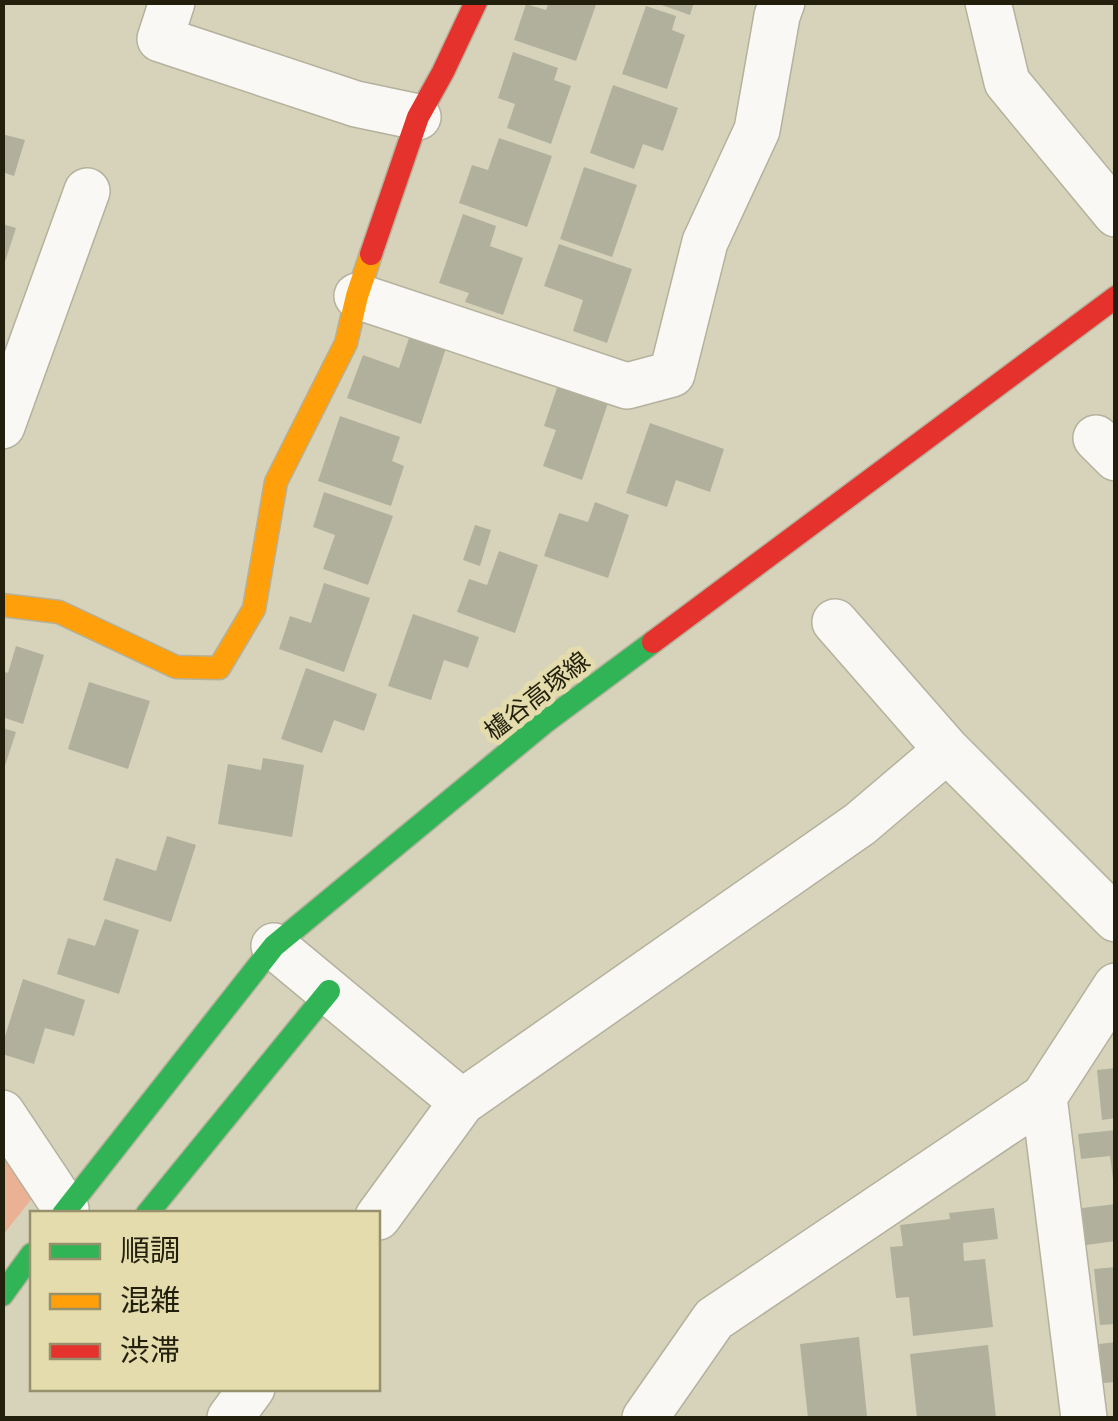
<svg xmlns="http://www.w3.org/2000/svg" width="1118" height="1421" font-family="'Times New Roman','Noto Sans JP',serif">
  <style>
    .green { fill: #eab194 }
    .building { fill: #b0b09d }
    .lines { fill: none; stroke-linecap: round; stroke-linejoin: round }
    .street-casing { stroke: #b4b19d; stroke-width: 48 }
    .fast-casing { stroke: #b4b19d; stroke-width: 25 }
    .slow-casing { stroke: #b4b19d; stroke-width: 25 }
    .jam-casing { stroke: #b4b19d; stroke-width: 25 }
    .street { stroke: #f9f8f5; stroke-width: 45 }
    .fast { stroke: #30b455; stroke-width: 22 }
    .slow { stroke: #ff9f0a; stroke-width: 22 }
    .jam { stroke: #e5322d; stroke-width: 22 }
    .labels { text-anchor: middle; dominant-baseline: central; stroke-width: 10; stroke-linejoin: round; paint-order: stroke }
    .street-label { font-size: 25px; fill: #221f0d; stroke: #e4dcad }
  </style>
  <rect width="100%" height="100%" fill="#d7d3ba"/>
  <path class="green" d="M2,1152l31,45 -30,38h-1z"/>
  <path class="building" d="M549,2h48l-21,59 -62,-21 12,-36 20,6z
    M653,2h41l-4,13z
    M646,6l30,10 -4,14 13,5 -18,54 -45,-15z
    M513,52l45,16 -4,12 17,6 -20,58 -44,-16 8,-24 -17,-6z
    M613,85l65,23 -15,43 -20,-7 -9,25 -44,-16z
    M2,134l23,6 -11,36 -12,-4z
    M499,138l53,18 -25,71 -68,-24 13,-38 16,5z
    M584,167l53,18 -25,72 -52,-18z
    M463,214l33,12 -6,20 33,12 -20,57 -38,-13 4,-9 -30,-10z
    M2,224l14,4 -13,40h-1z
    M559,244l73,25 -25,74 -34,-12 10,-31 -39,-14z
    M410,335l36,13 -25,76 -74,-26 16,-43 36,13z
    M558,385l50,18 -26,77 -39,-14 13,-36 -12,-4z
    M340,416l60,21 -8,24 12,5 -13,40 -73,-25z
    M650,423l74,26 -14,43 -34,-12 -9,27 -41,-14z
    M324,492l69,24 -25,69 -45,-16 12,-34 -22,-8z
    M595,502l34,13 -21,63 -64,-22 15,-43 29,9z
    M475,525l16,5 -11,36 -17,-6z
    M499,551l39,14 -23,68 -58,-21 12,-33 18,6z
    M324,583l46,15 -26,74 -65,-23 11,-33 21,7z
    M413,614l66,23 -11,31 -24,-8 -13,40 -43,-14z
    M16,646l28,9 -21,69 -21,-7v-46l6,2z
    M306,668l71,26 -13,37 -30,-11 -12,33 -41,-14z
    M89,682l61,19 -22,68 -60,-20z
    M2,728l14,4 -13,40h-1z
    M263,758l41,7 -12,72 -74,-13 10,-60 33,6z
    M167,836l29,9 -25,77 -68,-22 13,-42 40,13z
    M105,919l34,11 -20,64 -62,-20 11,-36 27,8z
    M23,979l62,21 -11,36 -29,-8 -11,36 -32,-10v-8z
    M1116,1068v50l-14,2 -5,-50z
    M1116,1130v48l-3,1 -3,-23 -29,3 -3,-25z
    M1116,1204v37l-30,4 -4,-37z
    M994,1208l4,31 -35,4 1,18 21,-2 8,68 -80,9 -4,-39 -13,1 -6,-51 13,-1 -3,-21 50,-6 -1,-6z
    M1116,1267v57l-16,1 -6,-56z
    M859,1337l8,79 -59,2 -8,-74z
    M1116,1342v40l-13,1 -4,-39z
    M988,1345l8,73h-79l-7,-64z"/>
  <g class="lines">
    <defs>
      <path id="street" d="M172,2l-12,37 196,65 62,13
        M988,2l19,80 109,132
        M357,296l270,90 45,-12 33,-132 52,-112 20,-114 5,-14
        M2,426l85,-235
        M1096,438l20,20
        M835,622l112,128 169,169
        M274,946l188,156
        M1044,1097l40,321
        M2,1113l64,96
        M378,1217l84,-115 398,-278 87,-74
        M230,1418l22,-30
        M645,1418l69,-99 330,-222 72,-111"/>
      <path id="fast" d="M63,1214l211,-268 270,-223 109,-81
        M147,1214l182,-223
        M2,1295l30,-41"/>
      <path id="slow" d="M2,605l57,7 117,55 43,1 35,-59 22,-127 70,-139 11,-47 14,-42"/>
      <path id="jam" d="M371,254l47,-137 25,-45 33,-70
        M653,642l463,-345"/>
    </defs>
    <use href="#street" class="street-casing"/>
    <use href="#fast" class="fast-casing"/>
    <use href="#slow" class="slow-casing"/>
    <use href="#jam" class="jam-casing"/>
    <use href="#street" class="street"/>
    <use href="#fast" class="fast"/>
    <use href="#slow" class="slow"/>
    <use href="#jam" class="jam"/>
  </g>
  <g class="labels">
    <g class="street-label">
      <text transform="translate(537 696) rotate(-38)">櫨谷高塚線</text>
    </g>
  </g>
  <rect width="1118" height="1421" fill="none" stroke="#221f0d" stroke-width="10"/>
  <rect x="30" y="1211" width="350" height="180" fill="#e4dcad" stroke="#96906d" stroke-width="2.5"/>
  <rect x="50" y="1244" width="50" height="15" fill="#30b455" stroke="#96906d" stroke-width="2.5"/>
  <text x="120" y="1261" font-size="30" fill="#221f0d">順調</text>
  <rect x="50" y="1294" width="50" height="15" fill="#ff9f0a" stroke="#96906d" stroke-width="2.5"/>
  <text x="120" y="1311" font-size="30" fill="#221f0d">混雑</text>
  <rect x="50" y="1344" width="50" height="15" fill="#e5322d" stroke="#96906d" stroke-width="2.5"/>
  <text x="120" y="1361" font-size="30" fill="#221f0d">渋滞</text>
</svg>
